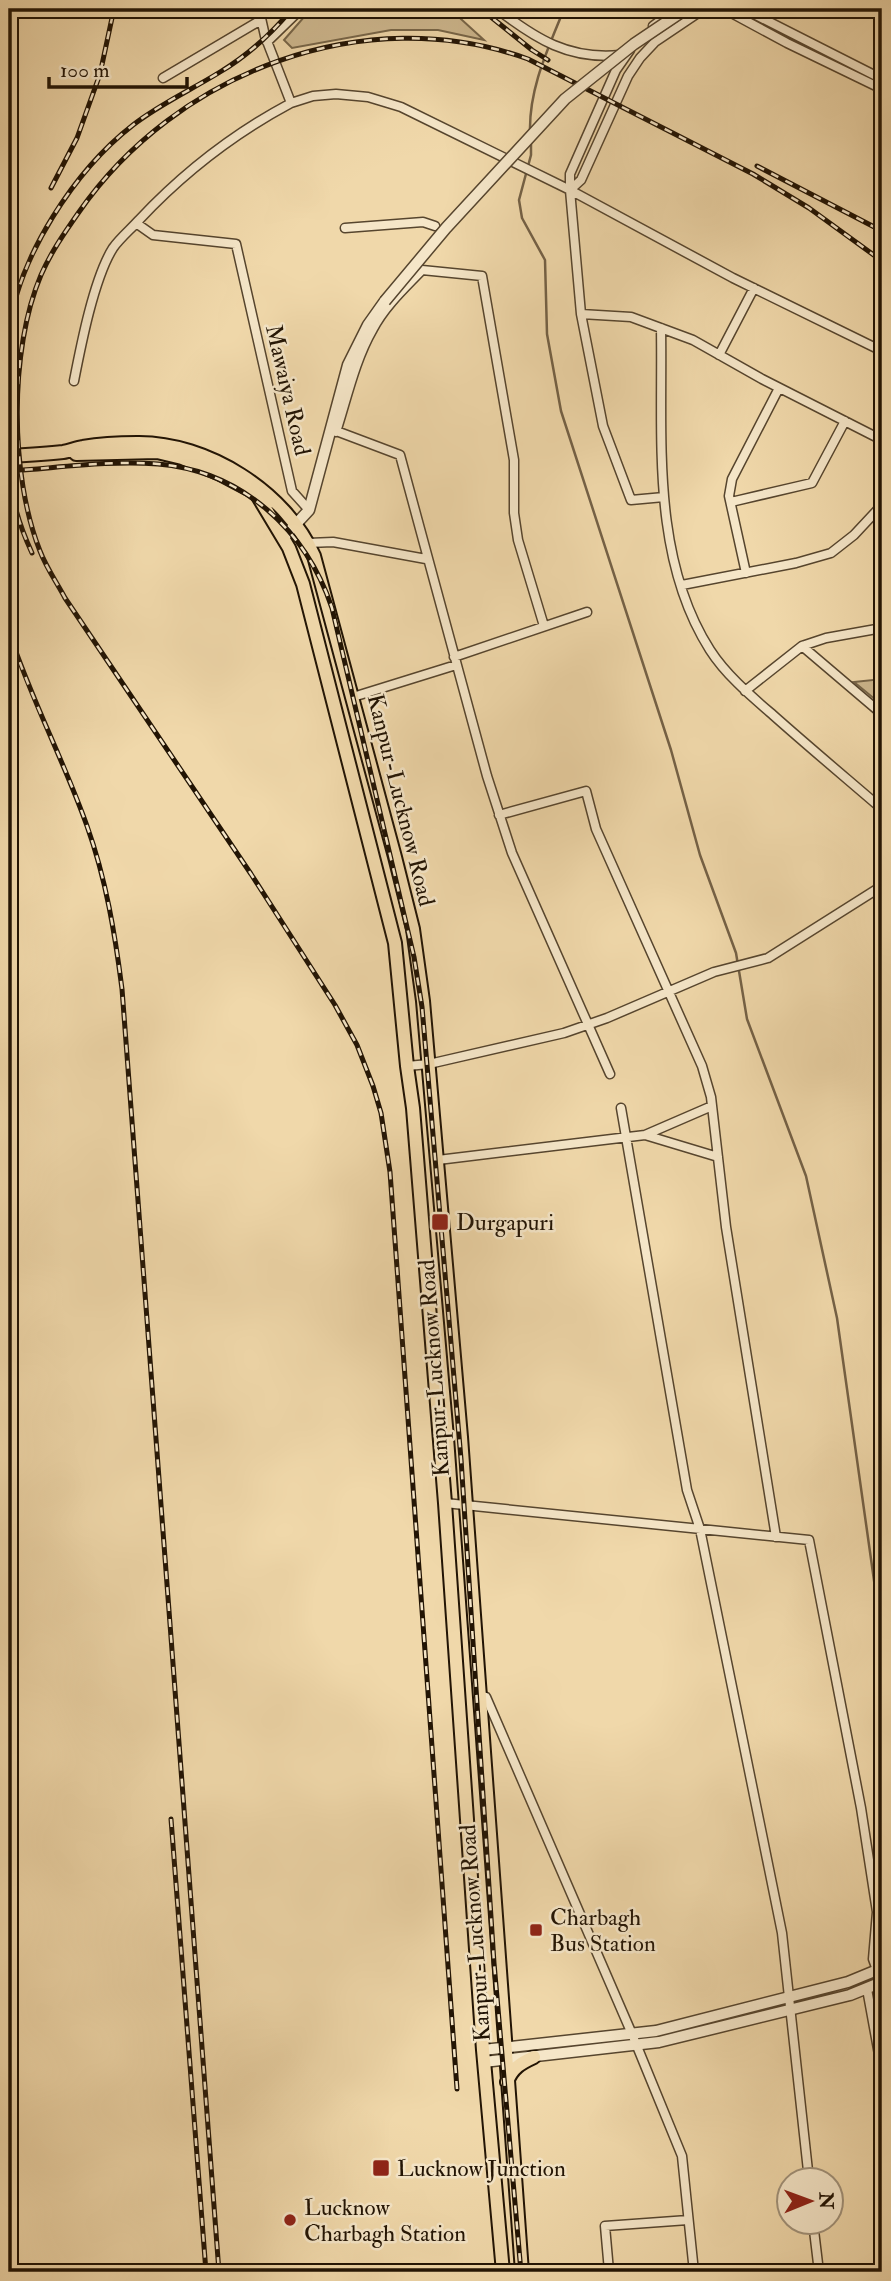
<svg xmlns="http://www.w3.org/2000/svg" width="891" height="2281" font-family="'IM FELL Double Pica',serif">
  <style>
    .green { fill: #cdb78e; stroke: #786649; stroke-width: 2 }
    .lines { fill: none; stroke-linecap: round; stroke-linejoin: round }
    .stream { stroke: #746146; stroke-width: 2.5 }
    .minor-casing { stroke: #56452e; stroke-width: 11 }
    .tertiary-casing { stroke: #56452e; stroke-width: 13 }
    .primary-casing { stroke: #221404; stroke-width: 16 }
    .minor { stroke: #f5e6c8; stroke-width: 8 }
    .tertiary { stroke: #f5e6c8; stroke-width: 10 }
    .primary { stroke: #f0d8aa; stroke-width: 12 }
    .rail-casing { stroke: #221404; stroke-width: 5 }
    .rail { stroke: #f5e6c8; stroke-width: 2.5; stroke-dasharray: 8; stroke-linecap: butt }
    .tertiary-bridge-casing { stroke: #56452e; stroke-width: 13; stroke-linecap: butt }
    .tertiary-bridge { stroke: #f5e6c8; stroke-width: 10 }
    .poi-dot { fill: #8f2418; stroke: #f5e6c8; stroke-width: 2.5 }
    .labels { text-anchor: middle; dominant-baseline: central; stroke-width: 5; stroke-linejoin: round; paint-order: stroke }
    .street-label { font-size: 23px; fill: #221404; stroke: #f5e6c8 }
    .poi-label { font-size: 23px; fill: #221404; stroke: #f5e6c8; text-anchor: start }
  </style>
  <rect width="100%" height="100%" fill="#f0d8aa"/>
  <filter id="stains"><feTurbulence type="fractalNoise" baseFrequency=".00286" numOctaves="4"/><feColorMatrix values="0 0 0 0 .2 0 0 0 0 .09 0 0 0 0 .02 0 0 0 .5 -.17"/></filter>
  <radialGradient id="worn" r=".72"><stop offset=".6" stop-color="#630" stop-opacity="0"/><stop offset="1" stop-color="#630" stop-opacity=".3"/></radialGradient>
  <path class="green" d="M311,9h139l34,31 -46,-10h-47l-99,18 -8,-8z
    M882,679v26l-28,-23z"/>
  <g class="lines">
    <path class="stream" d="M530,132c-1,-44 18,-83 34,-123
      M531,143v12l-12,45 3,18 23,42 2,74 14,77 110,339 29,105 36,98 11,66 59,157 31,142 45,319"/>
    <defs>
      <path id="minor" d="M259,9l6,27 26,67 22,-7 23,-2 32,3 33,10 169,83 163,88 149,73
        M497,9c39,30 72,51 123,46
        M724,9l63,34 95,46
        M744,9l138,70
        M653,26l23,-17
        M267,42l34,-33
        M630,50l-14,20 -46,104v16l11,124 22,112 28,74 33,-3
        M163,78l98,-58
        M570,190l11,-10 47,-104 12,-18 15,-16 49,-33
        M136,223l17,12 83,9 56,247 17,19
        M345,228l78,-6 12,4
        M581,314l50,3 62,23 69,39 120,61
        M661,328c2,106 -11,228 49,322 16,25 41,46 63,65 36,32 73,63 109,94
        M719,355l35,-67
        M74,381c7,-36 20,-103 39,-133 7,-10 18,-19 26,-28 45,-48 94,-86 152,-117
        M331,429l69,26 87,321 25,77 98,221
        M336,432c11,-34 19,-72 37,-103 12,-23 32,-41 49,-59l60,6 32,184v53l4,27 26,86
        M731,502l81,-19 33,-62
        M308,543l25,-1 93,17
        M746,573l-17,-77 3,-17 47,-91
        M682,585l114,-22 35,-10 23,-18 28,-30
        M802,646l80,68
        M454,657l133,-45
        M745,691l57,-45 24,-8 56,-10
        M353,697l103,-32
        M499,815l87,-24 10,38 106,237 9,31 15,130 50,310
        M407,1066l22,-2 135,-31 43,-15 107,-46 54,-14 114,-72
        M621,1108l66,382 13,39 82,404 27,247
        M645,1135l73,22
        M438,1160l207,-25 67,-29
        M445,1503l364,37 52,268 16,104 -4,47 4,11
        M480,1696l6,1 146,337 50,122 12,116
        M867,1989l15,82
        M813,2222l6,50
        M603,2272l6,-1 -4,-45 83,-6"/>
      <path id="tertiary" d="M283,538l26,-28 39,-145 20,-40 17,-24
        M483,2050l173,-19 192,-49 34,-14
        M484,2062l175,-20 191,-47 32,-13"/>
      <path id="primary" d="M76,454l81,-2 25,6 38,16 36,19 33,55 14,36 92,359 12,123 6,42 32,395 38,547 20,222
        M9,456c18,-1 36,-2 54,-4 7,-1 13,-4 20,-5 17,-3 37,-4 54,-4 70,-1 149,49 177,113l81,301 18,72 10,72 38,436 61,835
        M507,2082c5,-14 14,-19 27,-25"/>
    </defs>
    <use href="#minor" class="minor-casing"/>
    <use href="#tertiary" class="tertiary-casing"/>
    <use href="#primary" class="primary-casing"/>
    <use href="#minor" class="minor"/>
    <use href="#tertiary" class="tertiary"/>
    <use href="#primary" class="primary"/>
    <defs>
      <path id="rail" d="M481,9l51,41 16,10
        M757,166l125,65
        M51,188l26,-50 23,-64 12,-56v-9
        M9,331c9,-74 66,-161 124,-206 27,-21 58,-35 87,-53 27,-16 52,-39 72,-63
        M9,470c2,29 11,57 23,83
        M9,471c48,-3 101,-11 149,-7 84,7 148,66 174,144l82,349 8,50 39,452 33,504 27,309
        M9,632c22,67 55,129 78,194 19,53 28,108 35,163l97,1283
        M171,1819l35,453
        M457,2089l-67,-917 -9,-59 -8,-27 -16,-41 -22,-40 -84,-131 -186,-276c-8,-15 -19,-31 -25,-47 -30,-75 -31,-201 1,-276 10,-23 24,-43 38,-63 97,-140 286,-212 449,-153l225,115 56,34 73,53"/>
    </defs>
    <use href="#rail" class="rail-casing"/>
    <use href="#rail" class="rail"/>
    <defs>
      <path id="tertiary-bridge" d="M385,301l61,-73 119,-129 69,-55 52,-35"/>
    </defs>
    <use href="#tertiary-bridge" class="tertiary-bridge-casing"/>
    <use href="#tertiary-bridge" class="tertiary-bridge"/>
  </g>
  <g class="poi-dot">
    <rect x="431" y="1213" width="18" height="18" rx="3.5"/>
    <rect x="529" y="1923" width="14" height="14" rx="3.5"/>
    <rect x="372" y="2159" width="18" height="18" rx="3.5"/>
    <circle cx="290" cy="2220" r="7"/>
  </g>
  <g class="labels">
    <g class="street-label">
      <text transform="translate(288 390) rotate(77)">Mawaiya Road</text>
      <text transform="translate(401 800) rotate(76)">Kanpur-Lucknow Road</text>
      <text transform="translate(434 1368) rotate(-94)">Kanpur-Lucknow Road</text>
      <text transform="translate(475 1933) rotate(-94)">Kanpur-Lucknow Road</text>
    </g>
    <g class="poi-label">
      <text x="456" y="1222">Durgapuri</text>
      <text x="550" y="1917">Charbagh<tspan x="550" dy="26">Bus Station</tspan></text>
      <text x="397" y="2168">Lucknow Junction</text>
      <text x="304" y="2207">Lucknow<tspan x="304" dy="26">Charbagh Station</tspan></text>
    </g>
  </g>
  <rect width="891" height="2281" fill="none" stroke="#f0d8aa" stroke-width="35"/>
  <rect x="10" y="10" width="870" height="2260" fill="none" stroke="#221404" stroke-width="3.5"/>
  <rect x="18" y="18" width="856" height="2246" fill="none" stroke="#221404" stroke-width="2"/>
  <g transform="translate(810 2201) rotate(89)"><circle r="33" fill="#f5e6c8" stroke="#a1927a" stroke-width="2"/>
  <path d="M0-5L12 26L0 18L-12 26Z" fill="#8f2418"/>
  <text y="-10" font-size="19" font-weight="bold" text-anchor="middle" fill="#221404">N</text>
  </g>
  <path d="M49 77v10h138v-10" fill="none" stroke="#221404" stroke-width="3.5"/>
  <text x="60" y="77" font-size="21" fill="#221404" stroke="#f5e6c8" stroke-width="5" paint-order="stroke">100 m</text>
  <rect width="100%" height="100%" filter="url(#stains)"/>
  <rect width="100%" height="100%" fill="url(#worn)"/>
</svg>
